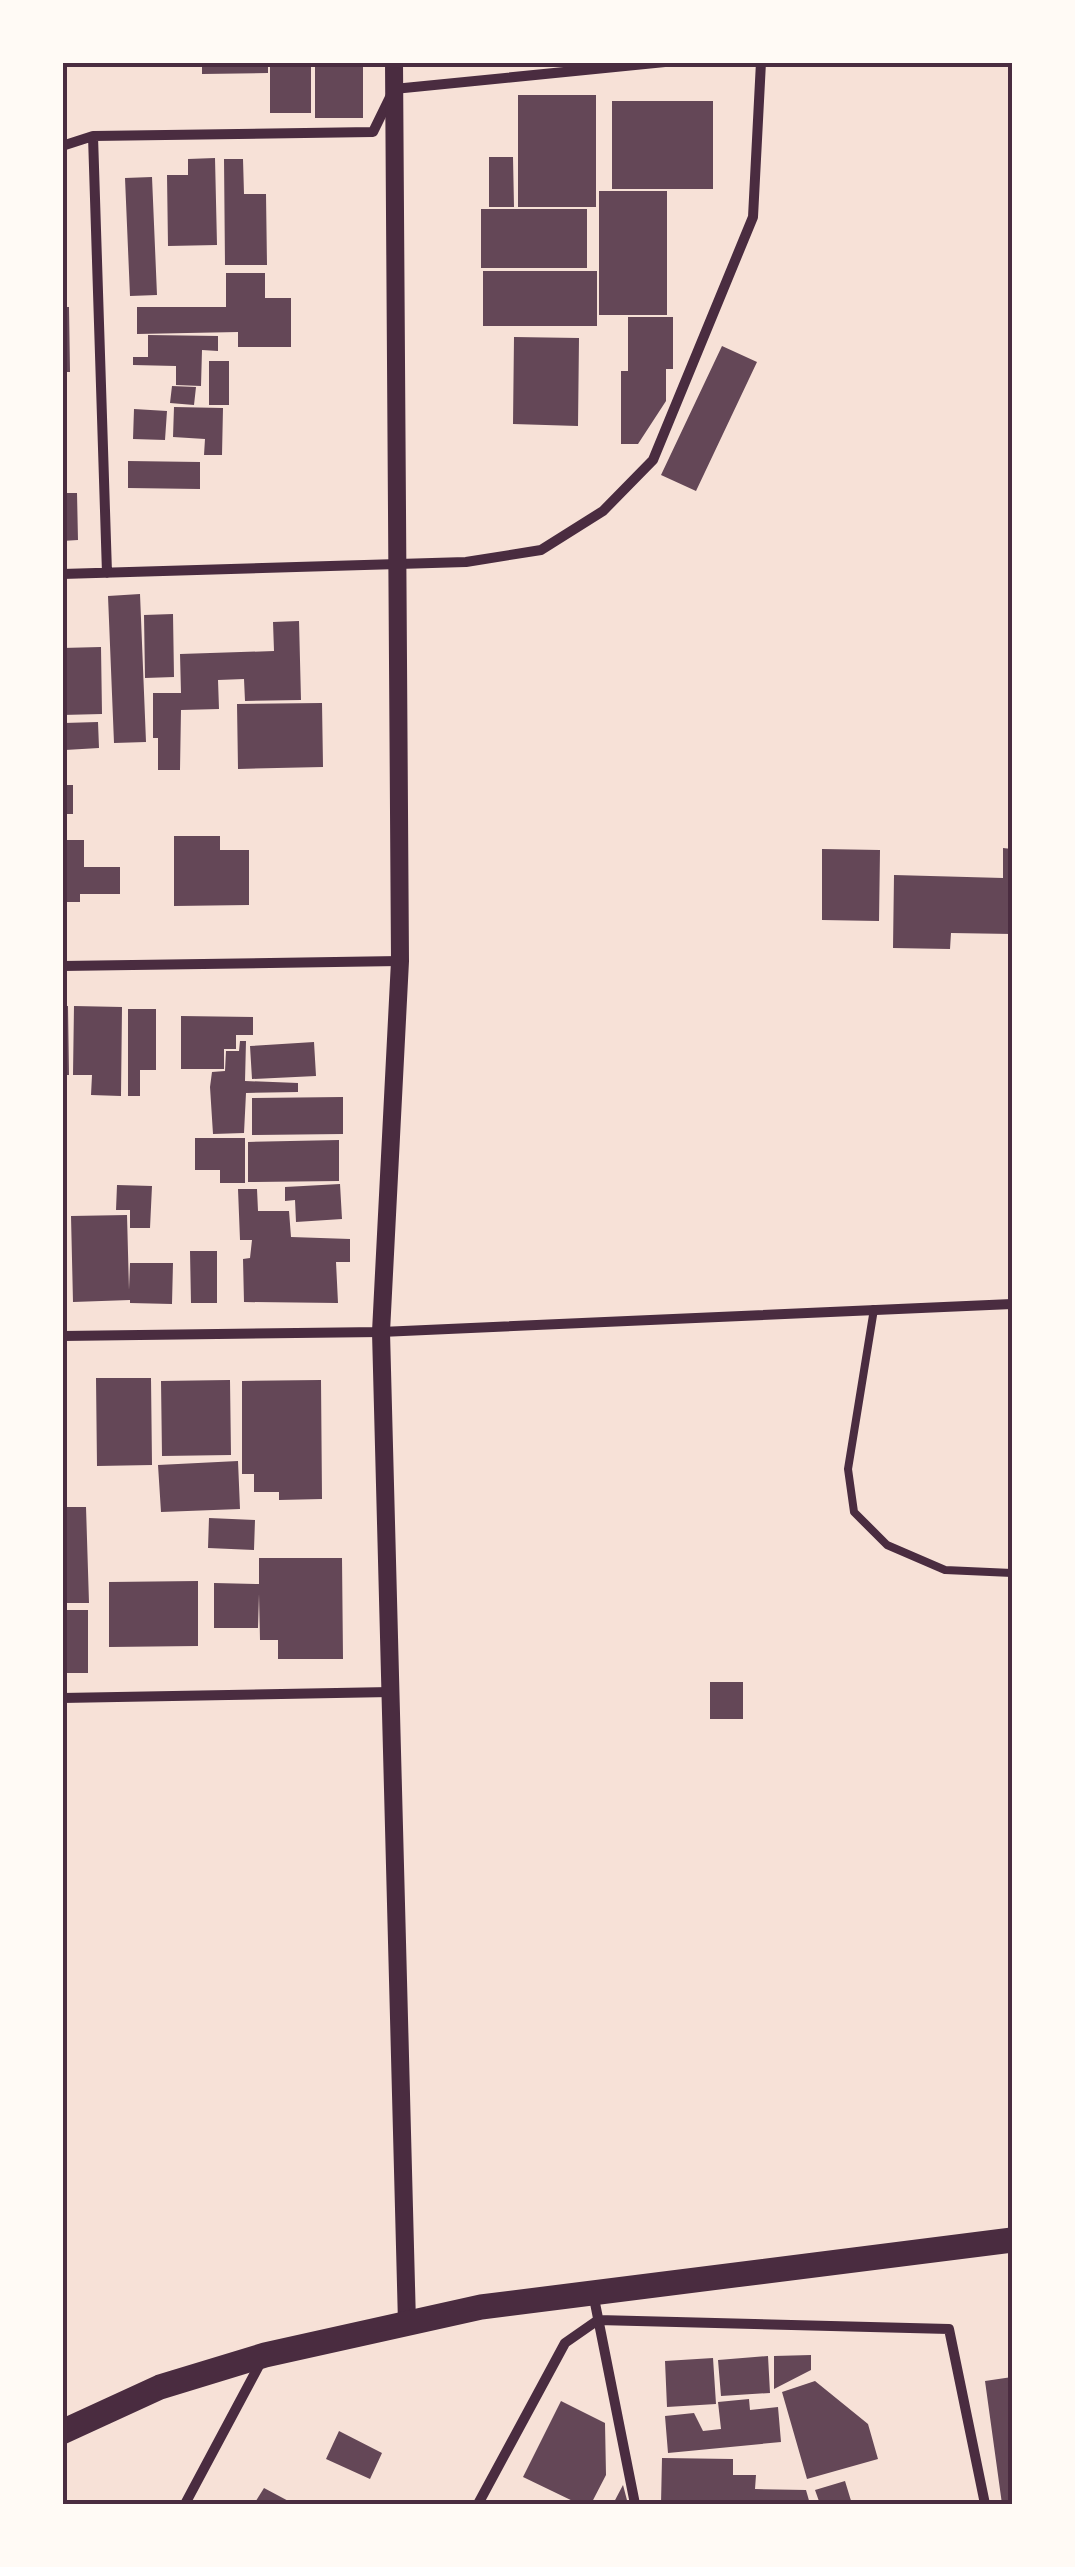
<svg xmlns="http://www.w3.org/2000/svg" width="1075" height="2567" font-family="Literata,serif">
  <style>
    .building { fill: #644757 }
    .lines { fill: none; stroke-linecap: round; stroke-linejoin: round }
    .service { stroke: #4a2c40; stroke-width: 8 }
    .minor { stroke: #4a2c40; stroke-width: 10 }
    .tertiary { stroke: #4a2c40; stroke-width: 18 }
    .primary { stroke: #4a2c40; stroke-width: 25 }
    .neatline { fill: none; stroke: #4a2c40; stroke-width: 4 }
  </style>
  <rect width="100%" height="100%" fill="#f7e1d7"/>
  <path class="building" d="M202,62h66v11l-66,1z
    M270,62h41v51h-41z
    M315,62h48v56h-48z
    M518,95h78v112h-78z
    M612,101h101v88h-101z
    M489,157h24l1,50h-25z
    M215,158l2,87 -49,1 -1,-71h21v-16z
    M224,159h19l1,35h22l1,71h-42z
    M152,177l5,118 -27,1 -5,-118z
    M599,191h68v124h-68z
    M481,209h106v59h-106z
    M483,271h114v55h-114z
    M226,273h39v25h26v49h-53v-15l-101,2v-27h89z
    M62,307h7l1,65h-8z
    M628,317h45v52h-7v32l-28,43h-17v-73h7z
    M148,335l70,1v15l-16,-1 -1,36 -25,-1v-19l-43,-1v-8h15z
    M514,337l65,1 -1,88 -65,-2z
    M722,346l35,16 -61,129 -35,-16z
    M209,361h20v44h-20z
    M172,386l24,1 -2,18 -24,-2z
    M174,407l49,1 -1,47h-18l1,-16 -32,-2z
    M134,409l33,2 -2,29 -32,-1z
    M128,461l72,1v27l-72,-1z
    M62,493h15l1,47 -16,1z
    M140,594l6,148 -32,1 -6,-147z
    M173,614l1,63 -29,1 -1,-63z
    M299,621l2,79 -56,1 -1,-22 -26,1 1,29 -38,1 -1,60h-22v-32h-5v-45h28l-1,-39 94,-3 -1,-29z
    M101,647l1,67 -40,1v-67z
    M322,703l1,64 -85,2 -1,-65z
    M98,722l1,26 -34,2 -1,-27z
    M62,785h11v29h-11z
    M174,836h46v14h29v55l-75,1z
    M62,840h22v27h36v27h-40v8h-18z
    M1003,848l9,1v85l-61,-1 -1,16 -57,-1 1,-73 109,3z
    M822,849l58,1 -1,71 -57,-1z
    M62,1006h6l1,69h-7z
    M74,1006l48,1 -1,89 -30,-1 1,-20h-19z
    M128,1009h28v61h-16v26h-12z
    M181,1016l72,1v18h-17v14h-12v20h-43z
    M240,1041h6l-1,40 53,2v9l-52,1 -2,40 -31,1 -3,-47 2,-15 13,-1 1,-20h13z
    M314,1042l2,34 -64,3 -2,-33z
    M343,1097v37l-91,1v-37z
    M195,1138h50v45h-25v-13h-25z
    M339,1140v41l-91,1v-40z
    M340,1184l2,35 -46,3 -1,-22 -10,1v-14z
    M117,1185l35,1 -2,42h-20v-18h-14z
    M238,1189h19l1,22h31l2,26 59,2v23h-14l2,41 -94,-1 -1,-43 7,-1 2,-18h-12z
    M127,1215l2,75 1,-27h43l-1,41 -42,-1v-3l-57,2 -2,-86z
    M190,1251h27v52h-26z
    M96,1378h55l1,87 -55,1z
    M230,1380l1,75 -69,1 -1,-75z
    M321,1380l1,119 -43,1v-8h-25v-18h-12v-93z
    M238,1461l2,48 -79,3 -3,-47z
    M62,1507h24l3,96h-27z
    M209,1518l46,2 -1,30 -46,-2z
    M259,1558h83l1,101h-65v-19h-18l-1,-46 -1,34h-44v-45l45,1z
    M198,1581v65l-89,1v-65z
    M62,1610h26v63h-26z
    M710,1682h33v37h-33z
    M811,2355v15l-37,19v-33z
    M768,2356l2,37 -49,3 -3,-36z
    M713,2358l3,46 -49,3 -2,-46z
    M1012,2377v127h-10l-17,-123z
    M815,2381l53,43 10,35 -71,20 -25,-87z
    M749,2399l1,11 28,-3 3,35 -113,11 -3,-37 29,-3 9,18 18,-2 -3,-27z
    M561,2401l44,22 1,52 -15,29h-12l-56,-27z
    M339,2431l43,22 -12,26 -44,-20z
    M662,2458l71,1v16h23l-1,14 51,1 4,14h-149z
    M845,2481l7,23h-32l-5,-14z
    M623,2485l5,19h-15z
    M264,2488l30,16h-40z"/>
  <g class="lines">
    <path class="service" d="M874,1309l-26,160 6,43 33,33 58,25 67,3"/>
    <path class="minor" d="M93,136l14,437
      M62,146l31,-10 280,-4 21,-43 271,-27
      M62,574l404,-12 75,-12 62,-39 50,-51 100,-243 8,-155
      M62,966l338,-5
      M62,1336l319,-4 631,-28
      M62,1698l329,-6
      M593,2293l42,211
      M185,2504l77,-144
      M478,2504l87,-161 33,-23 351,9 36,175"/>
    <path class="tertiary" d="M394,62l6,899 -19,371 26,991"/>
    <path class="primary" d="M62,2432l98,-45 105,-32 216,-48 531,-67"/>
  </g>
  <rect width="1075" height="2567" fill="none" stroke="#fffaf5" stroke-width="130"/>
  <rect x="65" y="65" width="945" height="2437" class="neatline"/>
</svg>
